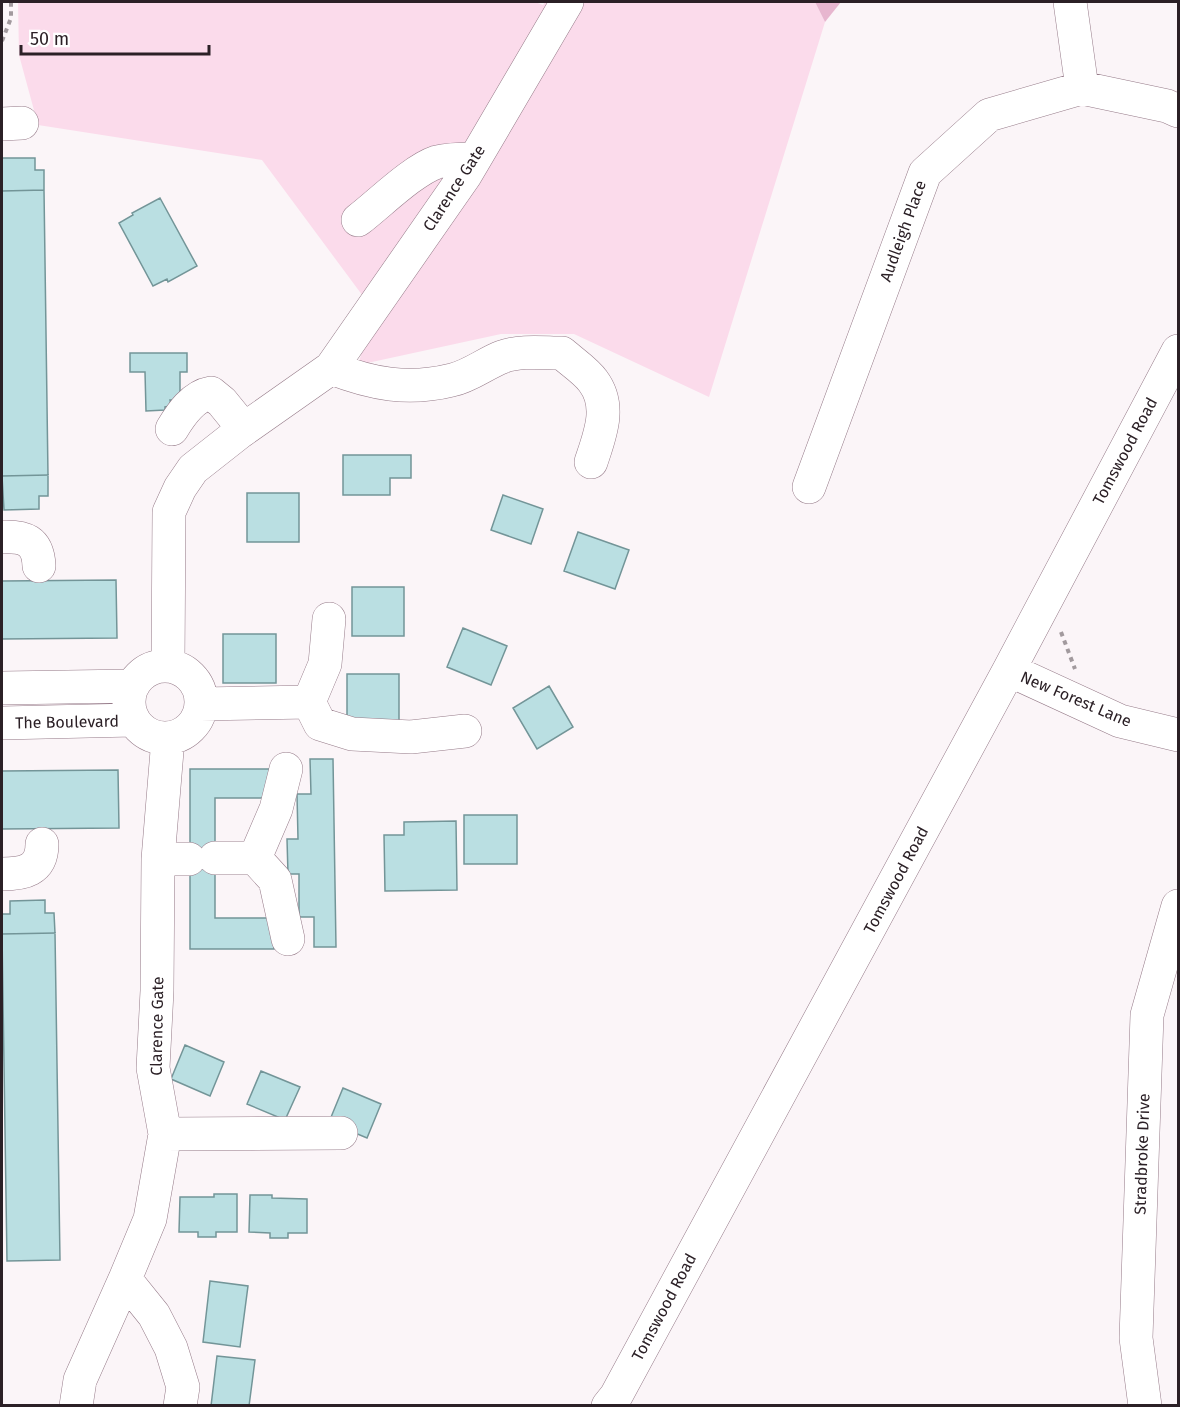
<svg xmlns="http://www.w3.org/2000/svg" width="1180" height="1407" font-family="'Fira Sans',sans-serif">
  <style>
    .green { fill: #fbdbeb }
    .forest { fill: #e7b6cf }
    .building { fill: #badfe2; stroke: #739598; stroke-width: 1.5 }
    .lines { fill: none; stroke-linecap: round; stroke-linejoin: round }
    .minor-casing { stroke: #967b89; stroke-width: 34 }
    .path { stroke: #a29a9e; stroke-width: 4; stroke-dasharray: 4.5 4.5; stroke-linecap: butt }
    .minor { stroke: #fff; stroke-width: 33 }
    .labels { text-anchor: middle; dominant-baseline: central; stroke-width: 5; stroke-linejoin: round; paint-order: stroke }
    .street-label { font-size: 16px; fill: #2b2026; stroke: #fff }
  </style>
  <rect width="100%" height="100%" fill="#fbf5f8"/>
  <path class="green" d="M18,2h517l8,3 2,-3h270l10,20 -116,375 -135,-63h-73l-143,31 16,-54 -112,-151 -224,-35 -19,-70z"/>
  <path class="forest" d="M815,2h26l-16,20z"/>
  <path class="building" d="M2,158h33v12h9v20l-42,1z
    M44,190l4,285 -46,1v-285z
    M160,198l37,68 -29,16 -1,-3 -14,7 -34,-63 14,-8 -1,-2z
    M130,353h57v19h-7v28h-10l1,6 -6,1v3l-19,1 -1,-39h-15z
    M343,455h68v23h-21v17h-47z
    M48,475v21h-9v13l-35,1 -2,-34z
    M247,493h52v49h-52z
    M503,495l40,14 -12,35 -40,-14z
    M578,532l51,18 -14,39 -51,-18z
    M116,580l1,58 -115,1v-58z
    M352,587h52v49h-52z
    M463,628l44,18 -16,39 -44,-18z
    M223,634h53v49h-53z
    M347,674h52v48h-52z
    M549,686l24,41 -36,22 -24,-41z
    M310,759h23l3,188h-22v-30h-15v-43h-11l-1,-35h11l-1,-45h14z
    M190,769h79l1,29h-55v120h59v31h-84z
    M118,770l1,58 -117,1v-58z
    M464,815h53v49h-53z
    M456,821l1,69 -72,1 -1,-56h20v-13z
    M45,900v13h9l1,20 -53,1v-20h8v-13z
    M55,933l5,327 -53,1 -5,-327z
    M185,1045l39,17 -14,34 -39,-17z
    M261,1071l39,16 -15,33 -38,-16z
    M343,1088l38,16 -14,34 -38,-16z
    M214,1194h23v38h-21v5h-18v-5h-19l1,-35h34z
    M250,1195h22v3l35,1v34h-19v5h-18v-5l-21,-1z
    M210,1281l38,5 -8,61 -37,-5z
    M217,1356l38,4 -6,46h-38z"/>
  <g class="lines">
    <defs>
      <path id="minor" d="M1070,2l12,86
        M2,124l20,-1
        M358,220c21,-16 55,-50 79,-58 12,-3 25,-3 37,-3
        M331,368c41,16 77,23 121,12 18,-4 34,-17 50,-23 18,-7 42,-4 60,-4 10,9 24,18 31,28 19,25 7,54 -2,81
        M172,429c9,-15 21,-33 39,-36l11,9 22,27
        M809,487l116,-314 64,-58 93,-27 85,18 11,5
        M2,537c22,-1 36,3 37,29
        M329,619l-4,45 -16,38 11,22 32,10 59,3 54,-6
        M129 702a36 36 0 1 1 72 0a36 36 0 1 1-72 0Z
        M168,666l1,-154 11,-24 13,-19 47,-37 91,-64 135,-194 101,-172
        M1009,670l111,51 58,14
        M2,688l130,-2
        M201,704l108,-2
        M2,723l131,-3
        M286,769l-10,40 -21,49 20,22 13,59
        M215,858h40
        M158,859h31
        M2,874c21,0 40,-3 40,-30
        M165,1134l176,-1
        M125,1279l29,36 17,33 12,39 -3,19
        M76,1406l4,-26 45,-101 25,-60 15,-85 -12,-66 4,-77 1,-132 10,-120
        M608,1406l8,-10 393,-726 169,-319
        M1145,1406l-9,-68 11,-323 31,-109"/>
    </defs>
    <use href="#minor" class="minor-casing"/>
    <path class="path" d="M2,41l9,-23v-16
      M1061,632l14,37"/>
    <use href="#minor" class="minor"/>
  </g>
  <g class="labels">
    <g class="street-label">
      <text transform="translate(454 188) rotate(-57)">Clarence Gate</text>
      <text transform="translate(903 231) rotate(-70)">Audleigh Place</text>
      <text transform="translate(1125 451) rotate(-62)">Tomswood Road</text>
      <text transform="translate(1076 699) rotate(23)">New Forest Lane</text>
      <text transform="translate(67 722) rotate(-1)">The Boulevard</text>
      <text transform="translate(896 880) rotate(-62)">Tomswood Road</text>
      <text transform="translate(157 1026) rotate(-89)">Clarence Gate</text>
      <text transform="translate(1142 1154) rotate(-88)">Stradbroke Drive</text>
      <text transform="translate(664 1307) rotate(-62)">Tomswood Road</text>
    </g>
  </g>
  <rect width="1180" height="1407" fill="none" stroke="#2b2026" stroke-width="6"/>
  <path d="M21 45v9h188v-9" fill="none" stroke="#2b2026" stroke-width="3"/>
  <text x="30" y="45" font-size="18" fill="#2b2026" stroke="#ffffff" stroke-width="4.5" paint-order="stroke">50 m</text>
</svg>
